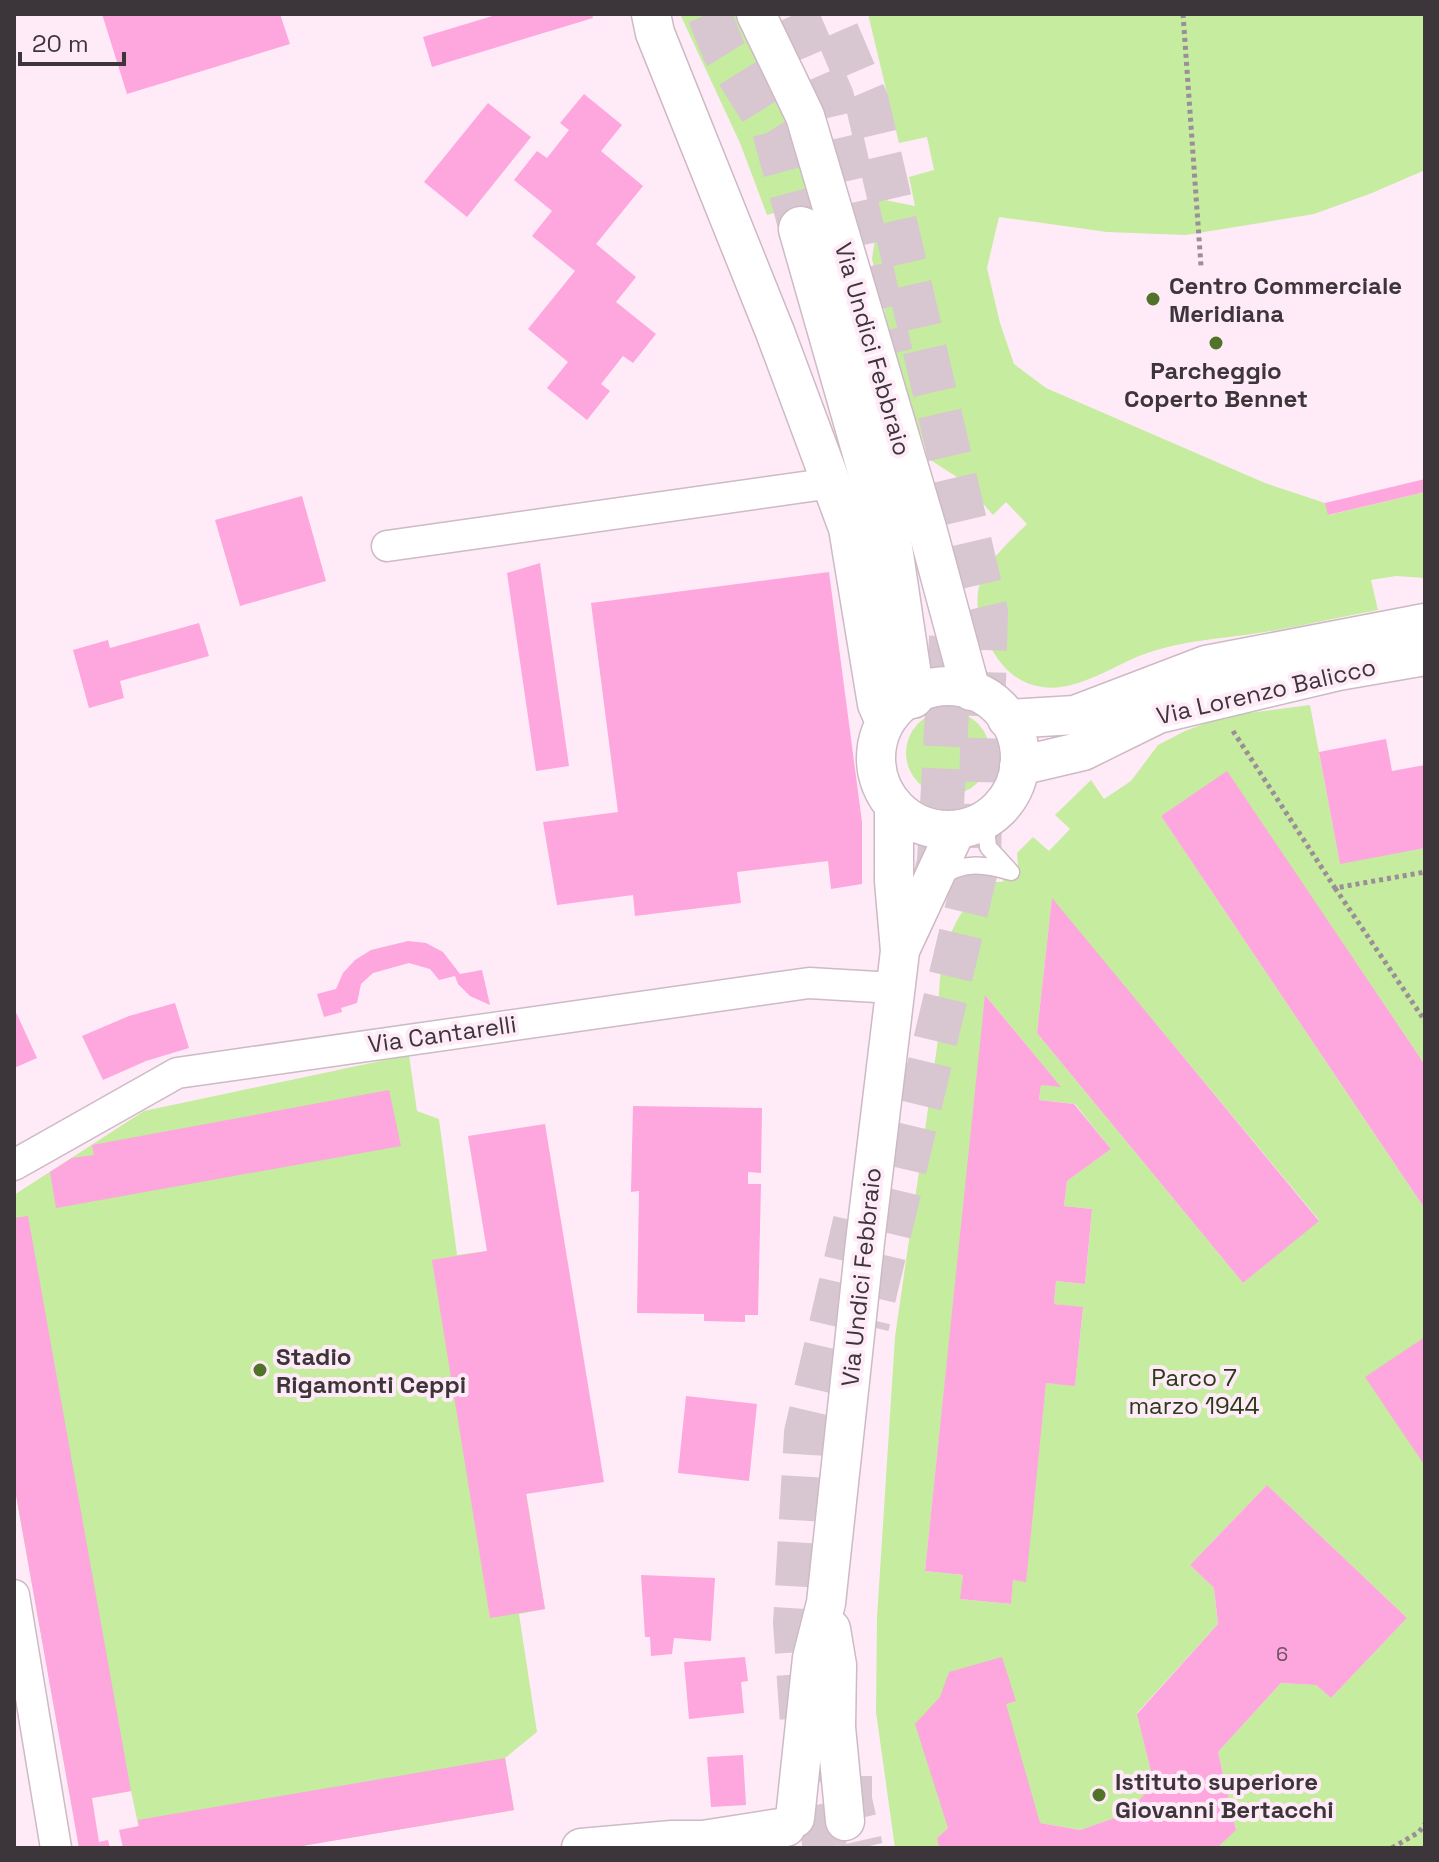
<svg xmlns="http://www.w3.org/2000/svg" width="1439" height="1862" font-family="'Space Grotesk',sans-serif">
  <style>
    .green { fill: #c5ec9f; fill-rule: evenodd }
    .building { fill: #fea6de }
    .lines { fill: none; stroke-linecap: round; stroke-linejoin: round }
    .trunk-tunnel { stroke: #d8c7d1; stroke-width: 44; stroke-dasharray: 44 22; stroke-linecap: butt }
    .service-casing { stroke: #cdbac5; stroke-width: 19 }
    .minor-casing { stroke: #cdbac5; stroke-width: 33 }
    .tertiary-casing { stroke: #cdbac5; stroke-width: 41 }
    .trunk-casing { stroke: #cdbac5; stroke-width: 47 }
    .path { stroke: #9b8e96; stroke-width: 5; stroke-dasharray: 4 4; stroke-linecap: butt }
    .service { stroke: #fff; stroke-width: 16 }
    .minor { stroke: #fff; stroke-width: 30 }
    .tertiary { stroke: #fff; stroke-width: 38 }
    .trunk { stroke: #fff; stroke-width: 44 }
    .poi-dot { fill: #517229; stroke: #ffebf7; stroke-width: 3 }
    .labels { text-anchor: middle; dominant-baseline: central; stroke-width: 8; stroke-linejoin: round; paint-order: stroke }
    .number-label { font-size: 20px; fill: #6c5162 }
    .poi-label { font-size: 24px; font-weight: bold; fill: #3c3539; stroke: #ffebf7; text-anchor: start }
    .street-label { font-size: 24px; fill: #3c3539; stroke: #ffebf7 }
    .park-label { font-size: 24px; fill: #2a3b17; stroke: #ffebf7 }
  </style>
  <rect width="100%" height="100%" fill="#ffebf7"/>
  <path class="green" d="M680,14h61c26,62 54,123 69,188l-43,13 -27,-72z
    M868,14h557v156l-53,23 -58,21 -128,21 -79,-3 -108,-15 -12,51 13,55 14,41 32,24 219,95 60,20 4,12 96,-23v86l-29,-2 -25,4 7,30c-38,7 -75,16 -113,22 -43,7 -85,8 -126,24 -29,12 -64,36 -97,31 -30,-4 -48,-28 -58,-55 -20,-52 9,-74 43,-108l-21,-22 -13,13 -30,-34 -34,-22 -30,-89 -27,-111 3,-21v-40l40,8 -6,-29 25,-7 -7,-33 -28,6z
    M1310,705l30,158 85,-15v217l-198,-293 -66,44 264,393v639h-208l19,-19 -18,-77 63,-69 35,2 15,13 76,-80 -140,-133 -77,80 24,23 4,36 -81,89 17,71 -28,30 -46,16 -40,-7 -92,5 -11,10 2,10h-44l-19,-136 1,-94 18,-281 44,-304c-1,-41 -1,-80 20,-116 8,-13 19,-24 27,-35h16l16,-17 -1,-12 16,-16 16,14 21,-22 -15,-14 36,-35 13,19 27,-18 27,-36 27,-14 41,-15zM1052,899l267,321 -76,63 -206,-250zM986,996l74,90 -19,-1 -2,15 36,4 36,45 -44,32 -3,25 28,3 -7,75 -29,-3 -2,23 29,4 -8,77 -29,-2 -21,198 -12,-1 -3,24 -49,-5 2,-24 -38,-4z
    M906 753a42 42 0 1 1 84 0a42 42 0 1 1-84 0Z
    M409,1055l8,56 22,8 18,136 30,-4 58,358 -26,5 18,118 -32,26 9,52 -224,38h-147l-12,-57 -44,8 -20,-21 -53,-294v-289l130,-84z"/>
  <path class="building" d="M102,14h178l10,30 -163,50z
    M499,14h93l1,4 -161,49 -9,-30z
    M584,94l38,31 -21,26 42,35 -47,58 40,33 -20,25 40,32 -23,29 -10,-7 -22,28 9,7 -23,29 -40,-32 21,-26 -40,-33 47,-58 -43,-35 20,-25 -38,-31 23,-29 10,7 22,-28 -9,-7z
    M488,103l43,34 -64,80 -43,-35z
    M1425,479v13l-97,23 -3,-12z
    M302,496l24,85 -86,25 -25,-86z
    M540,563l29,203 -33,5 -29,-198z
    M829,572l33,250v62l-31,5 -3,-28 -91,11 4,31 -106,13 -2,-21 -76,10 -14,-83 75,-10 -27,-209z
    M199,623l10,33 -89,25 4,17 -35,10 -16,-58 35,-10 2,8z
    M1386,739l6,32 33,-6v83l-85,16 -21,-112z
    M1227,771l198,294v144l-264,-393z
    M1052,898l267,323 -76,62 -206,-250z
    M408,941l18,2 17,9 17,22 22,-4 8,35 -20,-9 -12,-12 -3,-8 -16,4 -9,-11 -21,-6 -36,10 -12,11 -4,19 -16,5 1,4 -18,5 -7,-23 19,-5 7,-16 12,-13 16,-10z
    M985,995l76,92 -20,-2 -2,15 35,4 37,45 -44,32 -3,25 28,3 -7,75 -29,-3 -2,23 29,3 -8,79 -29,-3 -20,199 -13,-2 -2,24 -51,-5 3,-24 -38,-4z
    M175,1003l14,45 -43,13 -43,19 -21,-44 47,-20z
    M14,1008l23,50 -23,10z
    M389,1090l12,56 -345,62 -6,-36 22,-14 22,-3 -2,-10z
    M633,1106l129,2 -1,65 -13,-1v12h13l-3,131h-13v7l-41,-1v-7l-67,-1 2,-122 -8,1z
    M545,1124l59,358 -78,12 19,115 -55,9 -58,-358 55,-9 -19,-115z
    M28,1216l103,575 -39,7 7,44 9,-2 2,8h-31l-65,-364v-266z
    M1425,1337v129l-60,-89z
    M686,1396l71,8 -8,77 -71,-8z
    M1267,1485l140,133 -76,80 -15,-13 -35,-2 -63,69 18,78 -19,18h-278l-2,-10 11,-10 -33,-104 25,-27 9,-25 53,-15 14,44 -10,3 34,119 40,7 46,-16 28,-30 -17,-70 81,-90 -4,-36 -24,-23z
    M641,1575l74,3 -4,63 -37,-3 -2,16 -21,2 -1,-19h-5z
    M745,1657l3,24 -7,1 3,31 -55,6 -5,-57z
    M743,1755l3,50 -35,2 -4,-50z
    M505,1758l9,52 -224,38h-167l-4,-18 20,-4 -1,-6z"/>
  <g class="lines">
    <path class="trunk-tunnel" d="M709,14l15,37 50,80 27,98
      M796,14l36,83 59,257
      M837,32l30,70 119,510 -7,246 -112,468
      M935,878l4,-17 13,-242
      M850,1776v24l11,48
      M825,1848l-23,-124 -7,-101 11,-190 49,-212"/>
    <defs>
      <path id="service" d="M985,819l3,28 22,24
        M941,877c22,-16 45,-13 70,-5"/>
      <path id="minor" d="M387,546l445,-63
        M14,1165l163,-92 632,-90 85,5
        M14,1595l42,253"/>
      <path id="tertiary" d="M651,14l4,19 120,299 73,196 29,176 8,18
        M756,14l49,102 122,412 44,163
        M876 758a72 72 0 1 1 144 0a72 72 0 1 1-144 0Z
        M1007,719l68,-4 131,-50 219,-42
        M1019,766l64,-15 75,-37 180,-43 87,-15
        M901,948l55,-118
        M831,1629l6,36 -1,62 9,94
        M795,1818l17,-160 14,-55 39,-361 35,-291 -6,-70v-75
        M581,1848l91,-8h31l83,-13"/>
      <path id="trunk" d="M801,229l87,305 24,162"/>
    </defs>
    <use href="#service" class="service-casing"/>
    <use href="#minor" class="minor-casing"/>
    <use href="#tertiary" class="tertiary-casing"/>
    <use href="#trunk" class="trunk-casing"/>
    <path class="path" d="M1183,14l18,252
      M1233,731l102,157 90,-16
      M1335,888l90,133
      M1392,1848l27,-16 6,-8"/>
    <use href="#service" class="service"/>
    <use href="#minor" class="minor"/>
    <use href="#tertiary" class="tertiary"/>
    <use href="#trunk" class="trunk"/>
  </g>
  <g class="poi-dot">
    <circle cx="1153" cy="299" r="8"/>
    <circle cx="1216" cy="343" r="8"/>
    <circle cx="260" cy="1370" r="8"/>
    <circle cx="1099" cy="1795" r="8"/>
  </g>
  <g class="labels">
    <g class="number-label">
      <text x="1282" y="1654">6</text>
    </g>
    <g class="poi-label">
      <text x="1169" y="285">Centro Commerciale<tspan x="1169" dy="28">Meridiana</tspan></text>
      <text x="1216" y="370" text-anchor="middle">Parcheggio<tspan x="1216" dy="28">Coperto Bennet</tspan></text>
      <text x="276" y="1356">Stadio<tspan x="276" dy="28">Rigamonti Ceppi</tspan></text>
      <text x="1115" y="1781">Istituto superiore<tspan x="1115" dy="28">Giovanni Bertacchi</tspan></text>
    </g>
    <g class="street-label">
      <text transform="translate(873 349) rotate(74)">Via Undici Febbraio</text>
      <text transform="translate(1266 691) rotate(-13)">Via Lorenzo Balicco</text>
      <text transform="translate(442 1034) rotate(-8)">Via Cantarelli</text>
      <text transform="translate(861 1277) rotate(-84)">Via Undici Febbraio</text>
    </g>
    <g class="park-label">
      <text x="1194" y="1377">Parco 7<tspan x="1194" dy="28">marzo 1944</tspan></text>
    </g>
  </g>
  <rect width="1439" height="1862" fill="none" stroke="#3c3539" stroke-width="32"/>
  <path d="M20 52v12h104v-12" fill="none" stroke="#3c3539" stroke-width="4"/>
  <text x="32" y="52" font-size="24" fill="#3c3539" stroke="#ffebf7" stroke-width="6" paint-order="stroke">20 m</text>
</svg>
